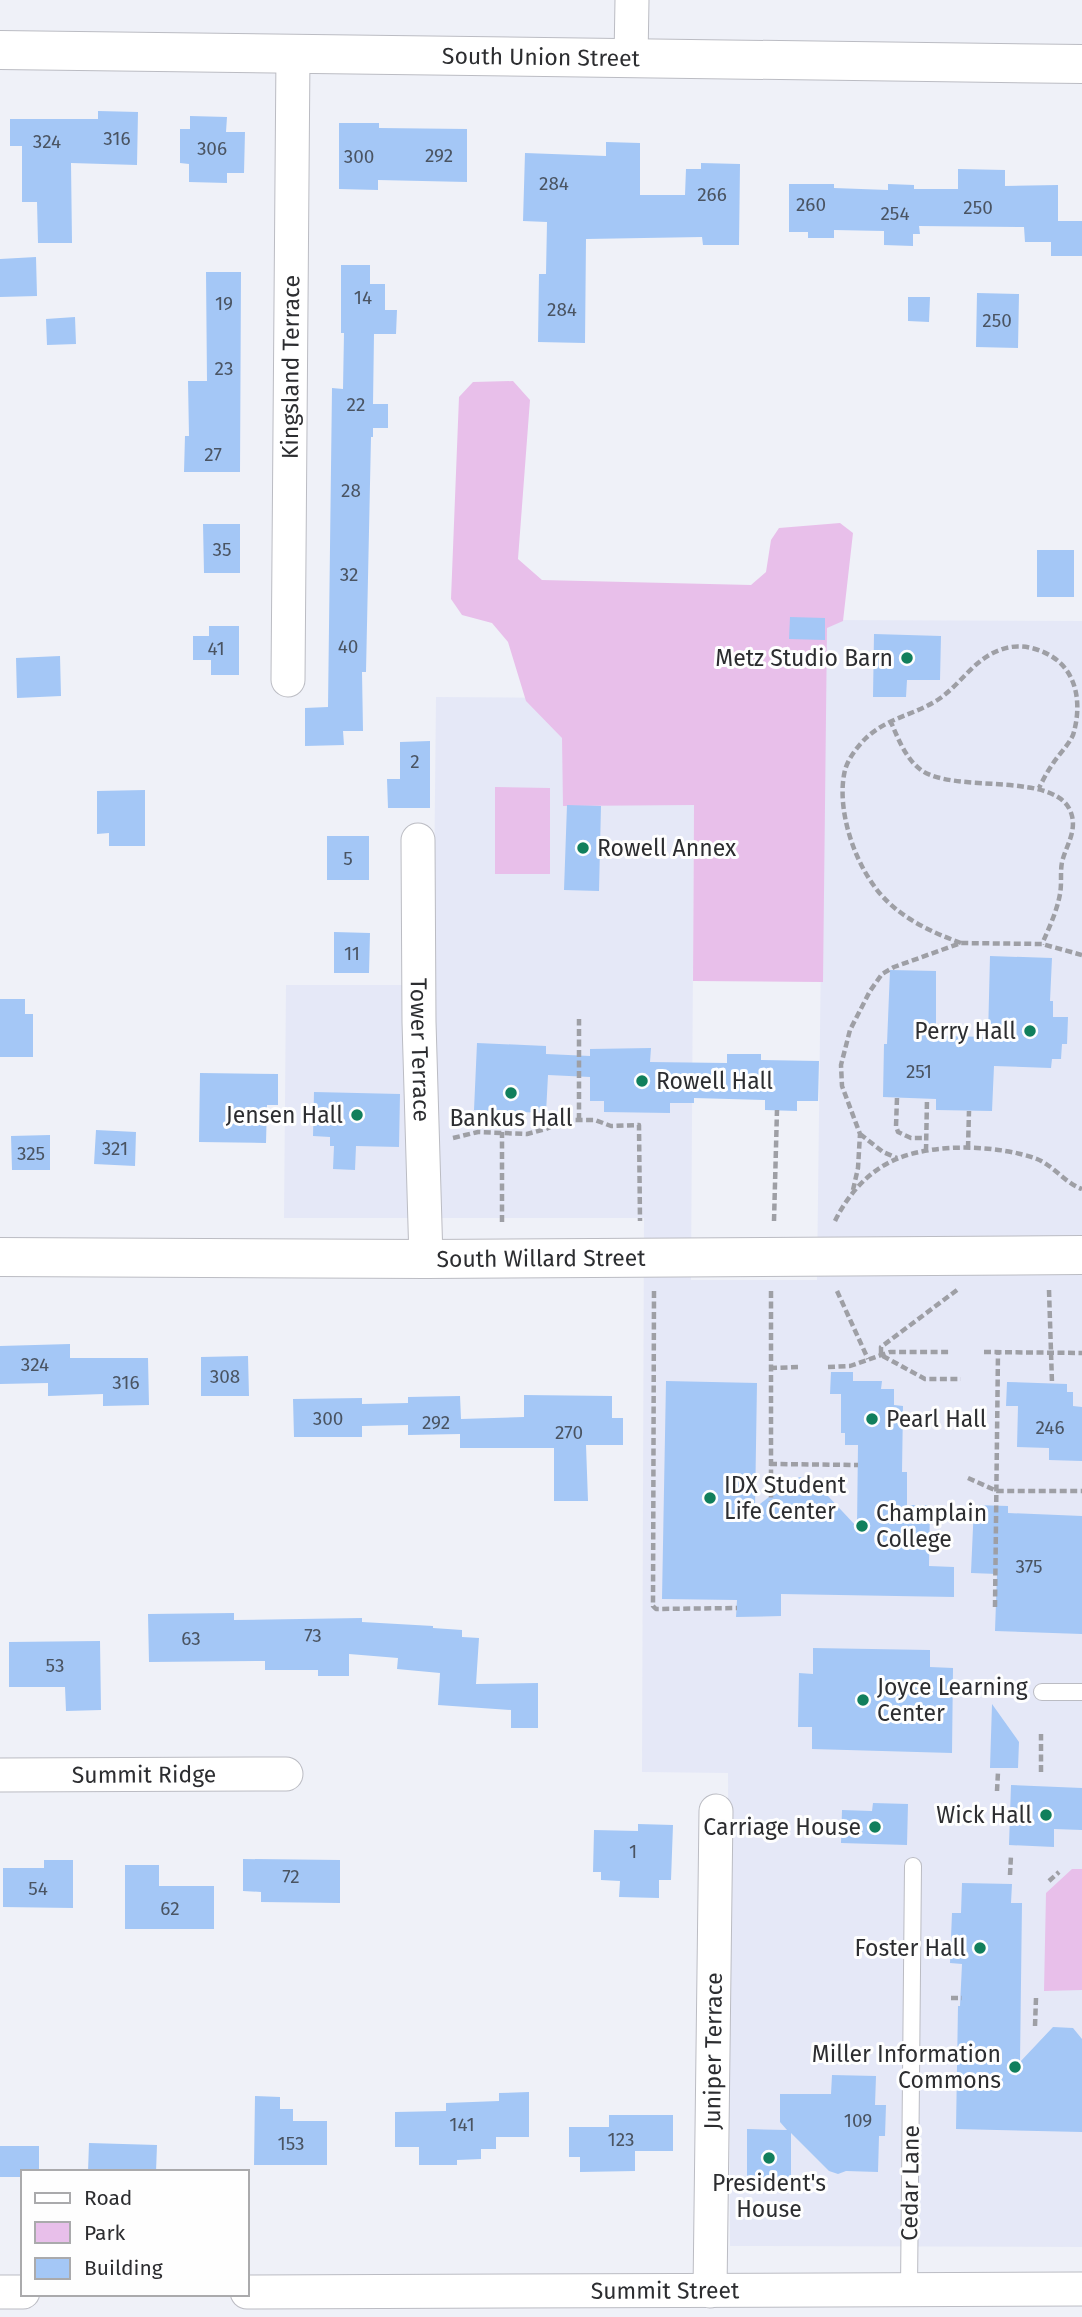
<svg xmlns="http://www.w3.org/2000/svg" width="1082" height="2317" font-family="'Fira Sans',sans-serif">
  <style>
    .built { fill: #e5e8f7 }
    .green { fill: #e8bfea }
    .building { fill: #a4c7f6 }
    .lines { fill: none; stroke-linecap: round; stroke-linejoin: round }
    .lane-casing { stroke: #bbbcc3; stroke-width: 18 }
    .street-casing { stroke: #bbbcc3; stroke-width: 35 }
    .secondary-casing { stroke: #bbbcc3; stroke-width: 40 }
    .primary-casing { stroke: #bbbcc3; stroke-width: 40 }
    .path { stroke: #9e9fa5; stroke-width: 4.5; stroke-dasharray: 7 3.5; stroke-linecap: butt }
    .lane { stroke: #fff; stroke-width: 16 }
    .street { stroke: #fff; stroke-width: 33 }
    .secondary { stroke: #fff; stroke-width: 38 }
    .primary { stroke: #fff; stroke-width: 38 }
    .poi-dot { fill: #117f5c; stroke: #fefefe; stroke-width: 2.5 }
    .labels { text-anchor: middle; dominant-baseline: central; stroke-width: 6; stroke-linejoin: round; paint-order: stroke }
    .number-label { font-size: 19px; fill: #4a5462 }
    .street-label { font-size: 23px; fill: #2c2d30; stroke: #fefefe }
    .poi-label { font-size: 23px; fill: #2c2d30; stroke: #fefefe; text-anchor: end }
  </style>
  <rect width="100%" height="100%" fill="#eff1f8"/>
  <path class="built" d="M825,620l257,1v1626l-352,-1 -2,-473 -86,-1 2,-554h-360l2,-233h147l3,-288 130,1 128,106 -3,476h126z"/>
  <path class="green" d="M513,381l17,19 -12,159 24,21 209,5 15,-13 5,-32 8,-12 61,-5 13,10 -10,88 -16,7 -4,354 -130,-1 1,-176 -131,1 -1,-68 -36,-37 -18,-59 -16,-19 -30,-8 -11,-16 8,-202 14,-15z
    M495,787l55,1v86h-55z
    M1072,1869h10v121l-38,1 2,-98z"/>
  <path class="building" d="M98,111l40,1 -1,53 -66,-2 1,80h-34l-1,-41h-15v-56h-12v-27h88z
    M190,116l37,1 -1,15h19l-1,41h-17v10l-38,-1v-18l-9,-1v-34h10z
    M339,123h40v5l88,1v53l-89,-2v10l-39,-1z
    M606,142l34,1v52h45l1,-26h15v-6l39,1 -1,81h-36l-1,-8 -116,2 -1,104 -47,-1 1,-68h7l1,-52 -24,-1 2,-68 81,3z
    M958,169l47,1v16l53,-1v36h24v35h-31v-14h-26l-1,-15 -105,-1 1,8h-7v12l-29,-1v-14l-50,-1v8h-26v-6h-19v-48h45v4l54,2v-6l26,1v4h44z
    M36,257l1,39 -37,1v-38z
    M341,265h29v19h15v26h12l-1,24h-22l-1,70h15v24h-15v9h-2l-5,235h-4l1,59h-20l1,14 -39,1v-38l23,-1 4,-319 11,1 1,-56h-3z
    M206,272h35l-1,200h-56l1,-36h4l-1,-55h19z
    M977,293l42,1 -1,54 -42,-1z
    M908,297h22l-1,25 -21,-1z
    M75,317l1,27 -29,1 -1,-26z
    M203,524h37v49h-36z
    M1037,550h37v47h-37z
    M790,617l35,1v22l-36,-1z
    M209,626h30v49h-28v-15h-18v-24h16z
    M874,634l67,2 -1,44h-33l-1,17h-33z
    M60,656l1,40 -44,2 -1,-40z
    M430,741v67h-42l-1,-29h13v-37z
    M145,790v56h-36v-13l-12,1v-43z
    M567,805l34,1 -2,85 -35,-1z
    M327,836h42v44h-42z
    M334,932l36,1 -1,40h-35z
    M990,956l62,2 -2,43h3v16h15l-1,27h-5l-1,15h-9l-1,9 -57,-2 -2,45 -56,-1v-11l-53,-2 1,-53h3l3,-74 46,1v55l9,1v9l43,1z
    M0,999h25v15h8v43h-33z
    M477,1043l69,3v8l44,2v-7l61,-1 -1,14 77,1v-9h34v6l58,1 -1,40h-21v10l-32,-1v-10l-71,-2v5h-24v10l-66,-1v-11h-14v-24l-42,-2 -2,38 -72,-3z
    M200,1073l78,1v31h-11l-1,38 -67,-1z
    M314,1092l86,2 -1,53 -43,-1 -1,24 -22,-1 1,-23h-4v-9l-17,-1z
    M96,1130l40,2 -1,34 -41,-2z
    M50,1135v35h-38l-1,-34z
    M70,1344v14h78l1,47 -46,1v-12l-55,2v-13l-48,1v-38z
    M248,1356l1,40h-48v-39z
    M831,1372h22v9h29l-1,8h13v16l9,1 -1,66h5v33h23l-1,61 25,1v30l-173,-3v22l-45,1 1,-17 -75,-1 4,-218 91,2 -2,125 35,-28 10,-3 12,2 45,48 1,-82h-13v-12h-4v-39h-11z
    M1007,1382l60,2v8h6v14l9,1v54l-33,-1v-12l-32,-1 1,-41h-12z
    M524,1395l88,1v22h11v27h-37l2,56h-34v-53h-94v-14l-52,1v-10l-46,1v11h-68l-1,-38 69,-1v6l46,-1v-6l52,-1 1,23 63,-2z
    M974,1505l34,1v7l74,3v118l-87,-3 2,-57 -26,-1z
    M234,1613v7l128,-2v4l71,4v2l29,2v7l17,1 -3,46 62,-1v45h-27v-18l-73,-5 2,-32 -43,-4 1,-11 -49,-4v22h-31v-6h-53v-9l-116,1 -1,-48z
    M100,1641l1,69 -35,1 -1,-24h-56v-45z
    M813,1648l117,2v17l23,1 -1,85 -140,-4v-22h-14l1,-54 14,1z
    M992,1704l27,38 -1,26h-28z
    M1011,1785l71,3v42l-28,-1v18l-45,-2z
    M873,1803l35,1 -1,41 -66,-2 1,-33 30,1z
    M638,1824l35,1 -2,55h-12v18l-40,-1 1,-16 -19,-1v-8h-8l1,-42 44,1z
    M243,1859l97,1v43l-79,-1v-10l-18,-1z
    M44,1860h29v48l-70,-1v-39h41z
    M125,1865h34v21h55v43h-89z
    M962,1883l50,1 -1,19h11l-2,159 33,-35 20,1 9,11v93l-126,-3 2,-123h2l2,-42 -12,-1 2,-50h9z
    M832,2075l44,1 -1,29h11l-1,31h-6l-1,36 -32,-1 -8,3 -9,-3 -38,-38v54l-44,-1v-57l40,1 -7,-8v-28h51z
    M529,2092v45h-33v12h-15v10l-24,1v5h-38v-18h-24v-35l51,-1v-8l53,-2v-8z
    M255,2096l25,1v12h13v12h34v44h-73z
    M609,2115h64v36h-38v20l-55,1v-15h-11v-30h40z
    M89,2143l68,2 -1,27h-68z
    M0,2146h39v26h-16v5h-23z"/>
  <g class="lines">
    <defs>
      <path id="lane" d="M1042,1692h40
        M909,2290l4,-424"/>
      <g id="street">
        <path d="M631,58l1,-58"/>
        <path id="s1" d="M288,680l5,-627"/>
        <path id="s2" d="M418,840l1,182 7,237"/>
        <path id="s3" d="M0,1775l286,-1"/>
        <path id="s4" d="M710,2291l6,-480"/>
        <path d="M0,2292h23"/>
        <path id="s5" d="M247,2292l835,-3"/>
      </g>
      <g id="secondary">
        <path id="s6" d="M0,50l1082,14"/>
      </g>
      <g id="primary">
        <path id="s7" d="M0,1257l426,2 656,-4"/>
      </g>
    </defs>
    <use href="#lane" class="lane-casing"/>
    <use href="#street" class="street-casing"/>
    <use href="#secondary" class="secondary-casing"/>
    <use href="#primary" class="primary-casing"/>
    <path class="path" d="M890,720c8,18 15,38 31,50 35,25 140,-1 151,46 4,17 -6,30 -10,46 -2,11 0,21 -2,32 -3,17 -11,34 -18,50
      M961,943c-27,-10 -52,-21 -73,-41 -31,-29 -53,-91 -43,-132 3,-11 12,-23 20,-31 21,-21 50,-24 74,-40 22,-15 35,-40 61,-49 17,-7 36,-3 51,6 27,16 31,50 22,79 -5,11 -15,20 -21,30 -5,7 -9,15 -13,23
      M897,1098l-1,28 2,6 13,6h16
      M579,1120v-101
      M860,1134l23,18 14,6
      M453,1138l25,-6 49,2 19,-5 19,-9h30l16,6 28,-1 1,96
      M968,1148l1,-37
      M926,1151l1,-52
      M853,1190l5,-22 2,-34 -18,-48 -1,-21 9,-35 20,-39 12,-17 12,-7 67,-24 81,1 40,11
      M774,1221l3,-111
      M835,1221c13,-27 35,-52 64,-63 38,-15 100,-13 138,1 17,7 28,24 45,30
      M502,1222v-90
      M957,1290l-76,57v8l44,24h36
      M1049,1290l3,93
      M654,1291l-1,315 3,3 81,-1
      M771,1291v211
      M837,1291l31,68
      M984,1352l98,1
      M828,1367l22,-1 40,-14h60
      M770,1368l29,-1
      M770,1464l88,1
      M968,1478l29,13h85
      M995,1607l3,-255
      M1041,1772v-38
      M997,1791l1,-19
      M1010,1875l1,-20
      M1049,1881l10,-9
      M951,1998h11
      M1035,2026l1,-28"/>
    <use href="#lane" class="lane"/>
    <use href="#street" class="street"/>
    <use href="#secondary" class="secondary"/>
    <use href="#primary" class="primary"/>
  </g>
  <g class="poi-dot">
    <circle cx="907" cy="658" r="7"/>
    <circle cx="583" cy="848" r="7"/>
    <circle cx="1030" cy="1031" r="7"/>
    <circle cx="642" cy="1081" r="7"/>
    <circle cx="511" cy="1093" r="7"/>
    <circle cx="357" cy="1115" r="7"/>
    <circle cx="872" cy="1419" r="7"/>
    <circle cx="710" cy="1498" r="7"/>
    <circle cx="862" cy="1526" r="7"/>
    <circle cx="863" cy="1700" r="7"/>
    <circle cx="1046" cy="1815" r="7"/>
    <circle cx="875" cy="1827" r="7"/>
    <circle cx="980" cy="1948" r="7"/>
    <circle cx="1015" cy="2067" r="7"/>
    <circle cx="769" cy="2158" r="7"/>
  </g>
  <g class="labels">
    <g class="number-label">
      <text x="117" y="138">316</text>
      <text x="47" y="141">324</text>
      <text x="212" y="148">306</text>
      <text x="439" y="155">292</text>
      <text x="359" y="156">300</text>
      <text x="554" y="183">284</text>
      <text x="712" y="194">266</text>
      <text x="811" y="204">260</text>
      <text x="978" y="207">250</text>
      <text x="895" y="213">254</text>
      <text x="363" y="297">14</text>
      <text x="224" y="303">19</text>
      <text x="562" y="309">284</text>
      <text x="997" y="320">250</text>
      <text x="224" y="368">23</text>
      <text x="356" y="404">22</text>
      <text x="213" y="454">27</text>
      <text x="351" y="490">28</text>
      <text x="222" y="549">35</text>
      <text x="349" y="574">32</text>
      <text x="348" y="646">40</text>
      <text x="216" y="648">41</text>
      <text x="415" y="761">2</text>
      <text x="348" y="858">5</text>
      <text x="352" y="953">11</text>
      <text x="919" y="1071">251</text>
      <text x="115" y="1148">321</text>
      <text x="31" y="1153">325</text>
      <text x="35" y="1364">324</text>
      <text x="225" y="1376">308</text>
      <text x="126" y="1382">316</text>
      <text x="328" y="1418">300</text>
      <text x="436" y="1422">292</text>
      <text x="1050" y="1427">246</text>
      <text x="569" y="1432">270</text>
      <text x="1029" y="1566">375</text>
      <text x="313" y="1635">73</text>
      <text x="191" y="1638">63</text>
      <text x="55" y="1665">53</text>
      <text x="633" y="1851">1</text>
      <text x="291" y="1876">72</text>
      <text x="38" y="1888">54</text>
      <text x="170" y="1908">62</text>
      <text x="858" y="2120">109</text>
      <text x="462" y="2124">141</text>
      <text x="621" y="2139">123</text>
      <text x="291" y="2143">153</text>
    </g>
    <g class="street-label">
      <text stroke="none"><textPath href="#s6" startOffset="541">South Union Street</textPath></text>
      <text stroke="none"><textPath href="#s1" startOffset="313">Kingsland Terrace</textPath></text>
      <text stroke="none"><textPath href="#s2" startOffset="210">Tower Terrace</textPath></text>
      <text stroke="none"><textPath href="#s7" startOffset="541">South Willard Street</textPath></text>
      <text stroke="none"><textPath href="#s3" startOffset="144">Summit Ridge</textPath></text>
      <text stroke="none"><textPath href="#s4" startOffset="240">Juniper Terrace</textPath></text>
      <text transform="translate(910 2183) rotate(-89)">Cedar Lane</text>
      <text stroke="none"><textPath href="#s5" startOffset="418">Summit Street</textPath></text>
    </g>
    <g class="poi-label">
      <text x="893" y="658">Metz Studio Barn</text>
      <text x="597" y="848" text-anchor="start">Rowell Annex</text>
      <text x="1016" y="1031">Perry Hall</text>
      <text x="656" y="1081" text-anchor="start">Rowell Hall</text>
      <text x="343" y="1115">Jensen Hall</text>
      <text x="511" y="1118" text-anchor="middle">Bankus Hall</text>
      <text x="886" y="1419" text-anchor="start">Pearl Hall</text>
      <text x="724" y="1485" text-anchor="start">IDX Student<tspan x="724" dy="26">Life Center</tspan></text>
      <text x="876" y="1513" text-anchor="start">Champlain<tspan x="876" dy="26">College</tspan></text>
      <text x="877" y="1687" text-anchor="start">Joyce Learning<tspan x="877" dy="26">Center</tspan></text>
      <text x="1032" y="1815">Wick Hall</text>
      <text x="861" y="1827">Carriage House</text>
      <text x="966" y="1948">Foster Hall</text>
      <text x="1001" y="2054">Miller Information<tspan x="1001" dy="26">Commons</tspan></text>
      <text x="769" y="2183" text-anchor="middle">President's<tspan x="769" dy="26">House</tspan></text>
    </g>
  </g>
  <rect x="21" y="2170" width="228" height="126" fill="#fefefe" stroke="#aaaaac" stroke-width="2"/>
  <rect x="35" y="2193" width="35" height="10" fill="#ffffff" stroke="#aaaaac" stroke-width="2"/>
  <text x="84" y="2205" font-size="21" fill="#2c2d30">Road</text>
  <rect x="35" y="2222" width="35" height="21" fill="#e8bfea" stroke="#aaaaac" stroke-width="2"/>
  <text x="84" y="2240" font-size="21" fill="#2c2d30">Park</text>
  <rect x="35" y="2258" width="35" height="21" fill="#a4c7f6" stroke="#aaaaac" stroke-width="2"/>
  <text x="84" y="2275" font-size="21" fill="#2c2d30">Building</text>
</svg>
